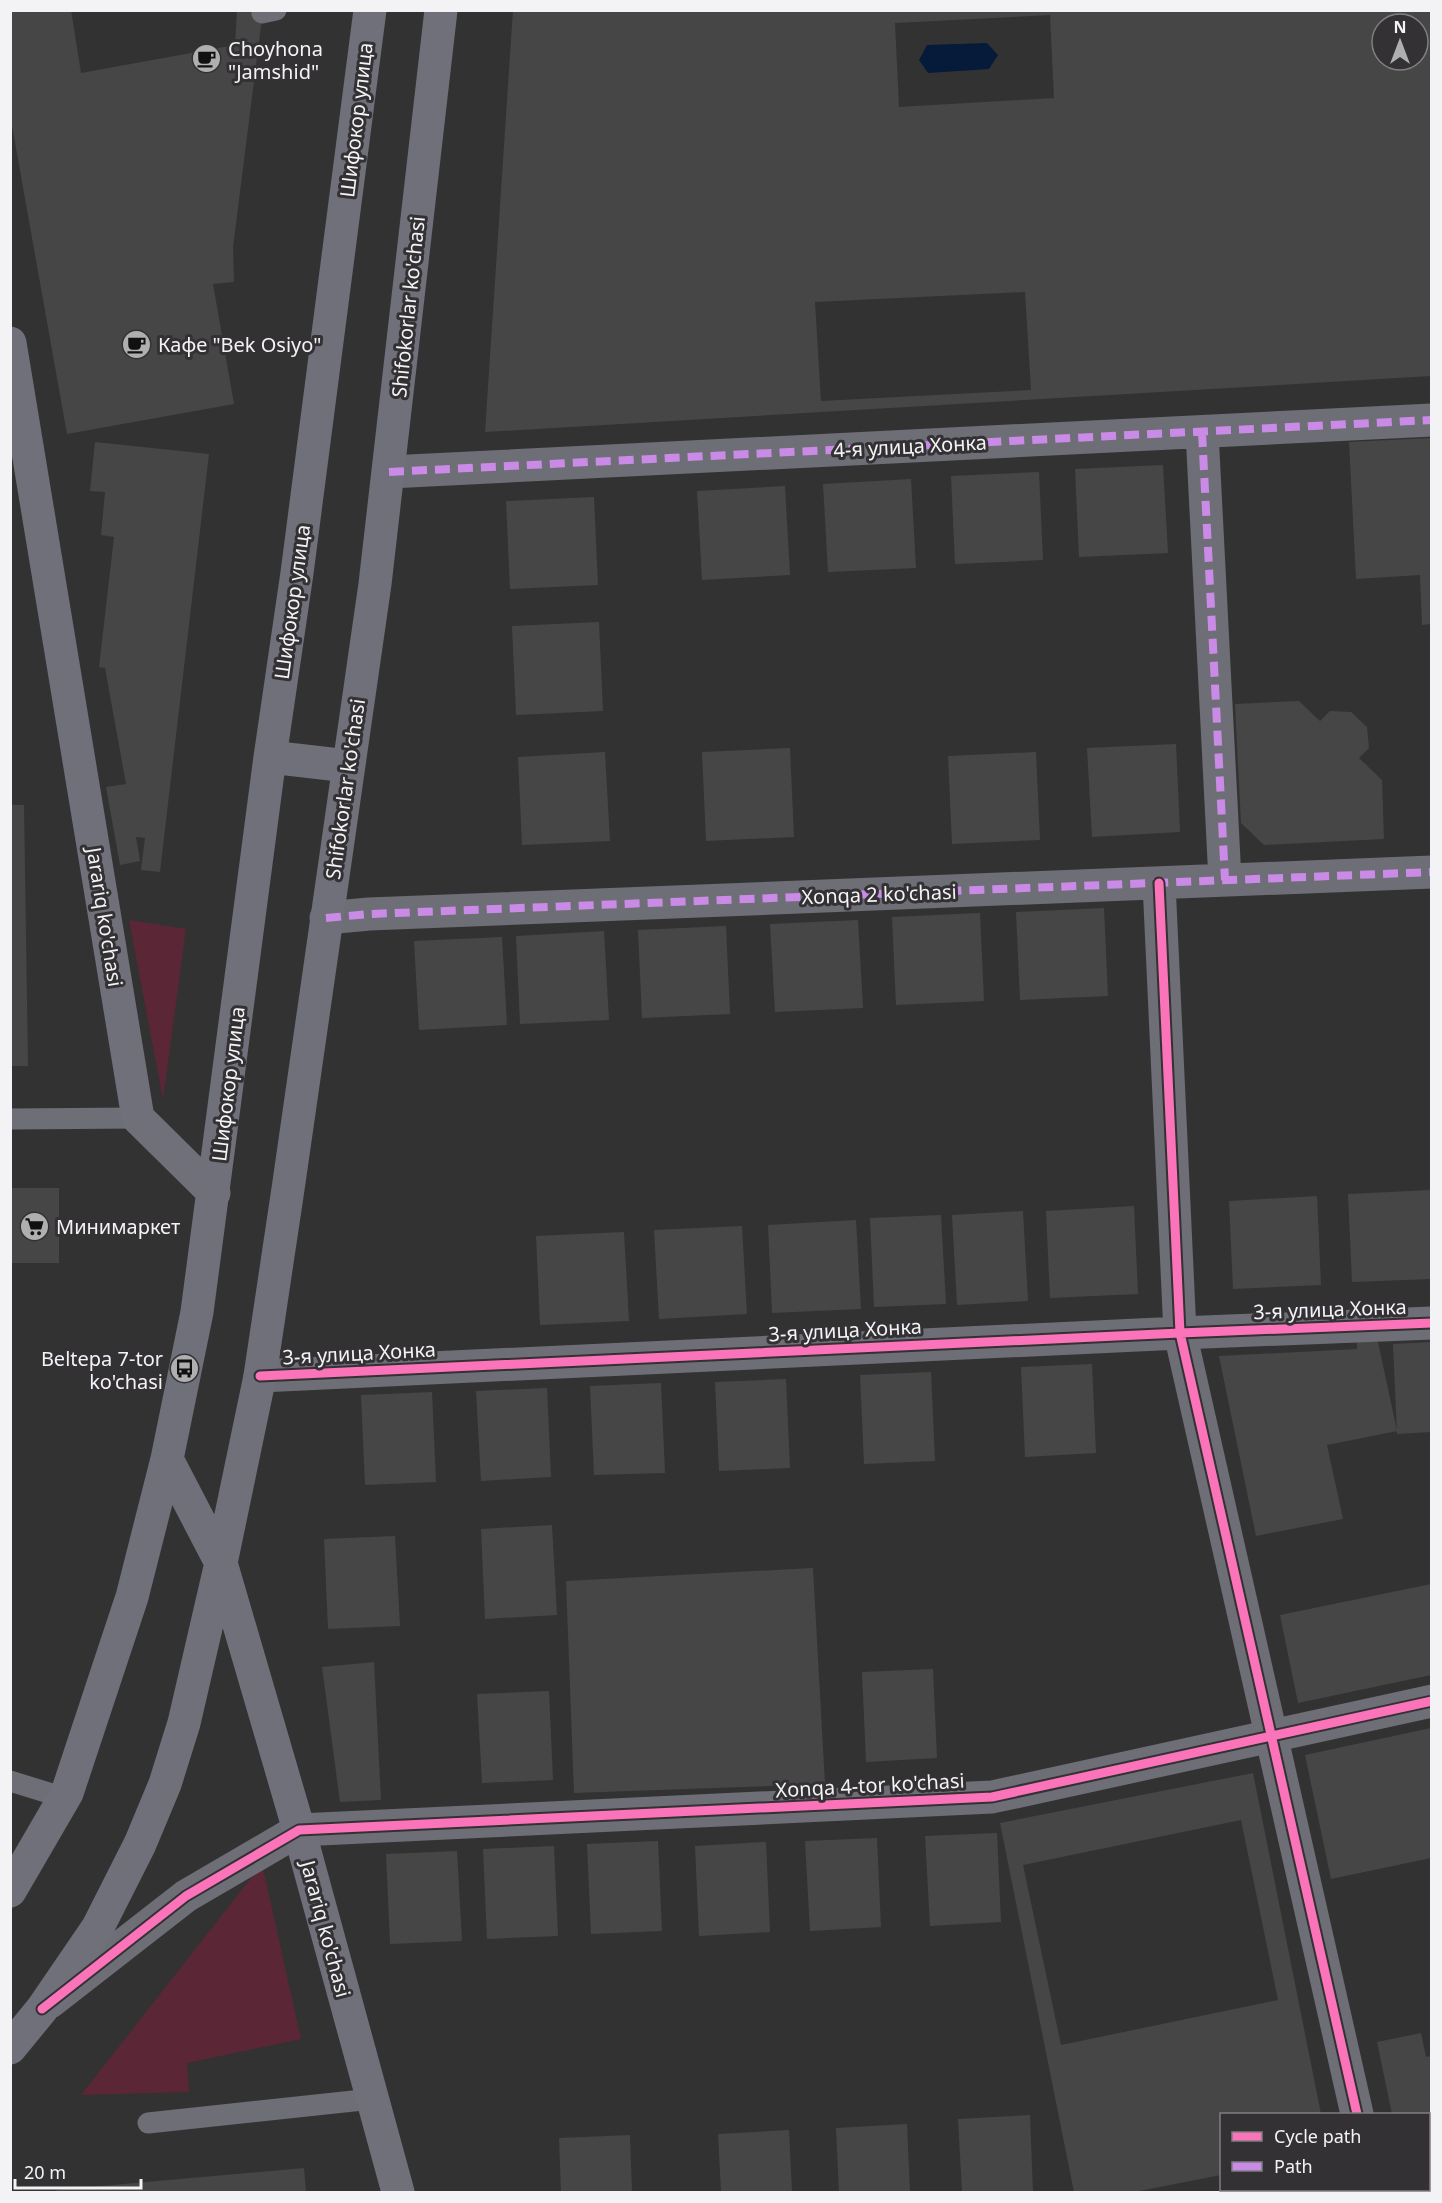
<svg xmlns="http://www.w3.org/2000/svg" width="1442" height="2203" font-family="'Noto Sans',sans-serif">
  <style>
    .green { fill: #5b2636 }
    .water { fill: #061a39 }
    .building { fill: #474647; fill-rule: evenodd }
    .lines { fill: none; stroke-linecap: round; stroke-linejoin: round }
    .lane { stroke: #6e6e76; stroke-width: 21 }
    .street { stroke: #6e6e76; stroke-width: 33 }
    .secondary { stroke: #6f707a; stroke-width: 33 }
    .quiet { stroke: #ca8be6; stroke-width: 8; stroke-dasharray: 15 8; stroke-linecap: butt }
    .cycleway-casing { stroke: #333134; stroke-width: 13 }
    .cycleway { stroke: #fb73b8; stroke-width: 9 }
    .labels { text-anchor: middle; dominant-baseline: central; stroke-width: 6; stroke-linejoin: round; paint-order: stroke }
    .poi-label { font-size: 20px; fill: #f3f2f4; stroke: #333134; text-anchor: start }
    .street-label { font-size: 20px; fill: #f3f2f4; stroke: #333134 }
  </style>
  <rect width="100%" height="100%" fill="#333233"/>
  <path class="green" d="M129,920l57,9 -23,170z
    M262,1864l39,175 -114,24 2,29 -108,3z"/>
  <path class="water" d="M987,43l11,12 -9,14 -61,4 -9,-13 8,-15z"/>
  <path class="building" d="M10,10h61l10,63 154,-28 2,-35h26l-30,237 1,35 -21,2 21,120 -167,30 -56,-314z
    M513,10h918v366l-946,56zM1050,15l4,83 -155,9 -4,-84zM1382,24h36v36h-36zM1025,292l6,98 -210,11 -6,-99z
    M1431,438v186l-9,1 -2,-50 -64,4 -7,-137z
    M95,442l114,12 -49,418 -19,-2 4,-32 -9,-1 4,24 -20,4 -14,-78 20,-3 -21,-116 -6,-1 15,-130 -13,-2 4,-43 -15,-1z
    M1163,465l5,88 -89,4 -4,-88z
    M1039,472l4,88 -88,4 -4,-88z
    M911,479l5,89 -88,4 -5,-88z
    M785,486l5,89 -88,5 -5,-89z
    M594,497l4,88 -88,4 -4,-88z
    M599,622l4,89 -87,4 -4,-89z
    M1299,701l21,20 10,-10 21,1 16,15 2,21 -10,10 23,22 2,59 -120,6 -23,-22 -6,-119z
    M1176,744l4,88 -88,5 -5,-89z
    M790,748l4,89 -88,4 -4,-89z
    M605,752l5,89 -88,4 -4,-88z
    M1036,752l4,88 -88,4 -4,-88z
    M10,805h14l4,261h-18z
    M1104,908l4,88 -88,4 -4,-88z
    M980,913l4,88 -88,4 -4,-88z
    M858,920l5,88 -88,4 -5,-88z
    M726,926l4,88 -88,4 -4,-88z
    M604,931l5,89 -89,4 -4,-88z
    M502,937l5,88 -88,5 -5,-89z
    M10,1188h49v75h-49z
    M1431,1190v89l-79,3 -4,-88z
    M1317,1196l4,89 -88,4 -4,-88z
    M1134,1206l4,88 -88,4 -4,-87z
    M1023,1211l5,90 -71,4 -5,-90z
    M941,1215l5,89 -72,3 -4,-89z
    M856,1220l5,89 -89,4 -4,-88z
    M742,1226l5,88 -88,5 -5,-89z
    M624,1232l5,89 -89,4 -4,-89z
    M1357,1342h21l19,89 -70,14 16,74 -87,17 -37,-180 138,-7z
    M1431,1342v90l-34,2 -4,-90z
    M1092,1364l4,89 -71,4 -4,-90z
    M931,1372l4,89 -71,3 -4,-89z
    M786,1379l4,89 -71,3 -4,-89z
    M661,1383l4,90 -71,2 -4,-89z
    M547,1388l4,89 -70,4 -5,-90z
    M432,1392l4,90 -71,3 -4,-90z
    M552,1525l5,90 -72,4 -4,-90z
    M395,1536l5,90 -72,3 -4,-90z
    M813,1568l12,216 -251,9 -8,-212z
    M1431,1584v91l-133,28 -18,-88z
    M374,1662l7,138 -41,2 -18,-135z
    M933,1669l4,89 -71,4 -4,-90z
    M549,1691l4,89 -71,3 -5,-89z
    M1431,1728v130l-100,21 -26,-124z
    M1253,1773l68,341h-99l-1,61 -87,17h-60l-74,-369zM1241,1820l37,180 -217,45 -38,-180z
    M997,1833l4,89 -71,4 -5,-90z
    M877,1838l4,89 -71,4 -5,-90z
    M658,1841l4,90 -71,3 -4,-90z
    M766,1842l4,90 -71,4 -4,-90z
    M554,1846l4,90 -71,3 -4,-90z
    M457,1851l5,90 -72,3 -4,-90z
    M1421,2033l5,24 5,-1v68l-3,1v-11h-36l-15,-72z
    M1030,2115l3,77h-71l-4,-73z
    M907,2124l3,68h-71l-3,-64z
    M789,2130l3,62h-71l-3,-58z
    M630,2135l2,57h-71l-2,-54z
    M304,2168l2,24h-249l-1,-2z"/>
  <g class="lines">
    <path class="lane" d="M262,13l14,-3
      M10,1119l128,-1
      M10,1781l55,17
      M148,2123l224,-24"/>
    <path class="street" d="M1202,432l23,448
      M389,472l1043,-52
      M1159,883l21,450 177,781
      M326,918l43,-4 1063,-42
      M260,1376l920,-43 252,-10
      M50,2002l136,-106 113,-66 693,-33 440,-96"/>
    <path class="secondary" d="M10,343l128,775 76,75
      M270,757l78,9
      M167,1459l54,104 78,267 99,362
      M10,1891l57,-98 65,-196 35,-138 30,-147 73,-555 27,-184 73,-563
      M10,2048l32,-39 56,-82 42,-83 25,-60 19,-61 37,-160 39,-187 28,-187 87,-605 66,-574"/>
    <path class="quiet" d="M1202,432l23,448
      M389,472l1043,-52
      M326,918l43,-4 1063,-42"/>
    <defs>
      <path id="cycleway" d="M1159,883l21,450 177,781
        M260,1376l920,-43 252,-10
        M42,2009l144,-113 113,-66 693,-33 440,-96"/>
    </defs>
    <use href="#cycleway" class="cycleway-casing"/>
    <use href="#cycleway" class="cycleway"/>
  </g>
  <defs>
    <symbol id="cafe-disc" viewBox="-11 -11 22 22"><circle r="9.5" fill="#b0afb0" stroke="#333134"/><path d="M-5.5-4.5H6V0H3Q3 3.5 0 3.5H-2.5Q-5.5 3.5-5.5 0ZM3-3.2v2h1.7v-2ZM-6 4.5H4V6H-6Z" fill="#111"/></symbol>
    <symbol id="supermarket-disc" viewBox="-11 -11 22 22"><circle r="9.5" fill="#b0afb0" stroke="#333134"/><path d="M-6-5.5h2.5l.6 2H6L4.5 2H-2.5L-4.4-4H-6ZM-1.5 3.2a1.3 1.3 0 1 0 .1 0ZM3 3.2a1.3 1.3 0 1 0 .1 0Z" fill="#111"/></symbol>
    <symbol id="bus-disc" viewBox="-11 -11 22 22"><circle r="9.5" fill="#b0afb0" stroke="#333134"/><path d="M-5-6H5V4H4V6H2V4H-2V6H-4V4H-5ZM-3.5-4V0h7V-4ZM-3.5 1.2v1.5H-2V1.2ZM2 1.2v1.5H3.5V1.2Z" fill="#111"/></symbol>
  </defs>
  <g fill-rule="evenodd">
    <use href="#cafe-disc" x="190" y="42" width="33" height="33"/>
    <use href="#cafe-disc" x="120" y="328" width="33" height="33"/>
    <use href="#supermarket-disc" x="18" y="1210" width="33" height="33"/>
    <use href="#bus-disc" x="168" y="1352" width="33" height="33"/>
  </g>
  <g class="labels">
    <g class="poi-label">
      <text x="228" y="48">Choyhona<tspan x="228" dy="23">"Jamshid"</tspan></text>
      <text x="158" y="344">Кафе "Bek Osiyo"</text>
      <text x="56" y="1226">Минимаркет</text>
      <text x="163" y="1358" text-anchor="end">Beltepa 7-tor<tspan x="163" dy="23">ko'chasi</tspan></text>
    </g>
    <g class="street-label">
      <text transform="translate(356 120) rotate(-83)">Шифокор улица</text>
      <text transform="translate(408 307) rotate(-84)">Shifokorlar ko'chasi</text>
      <text transform="translate(910 446) rotate(-3)">4-я улица Хонка</text>
      <text transform="translate(292 602) rotate(-82)">Шифокор улица</text>
      <text transform="translate(345 789) rotate(-82)">Shifokorlar ko'chasi</text>
      <text transform="translate(879 894) rotate(-2)">Xonqa 2 ko'chasi</text>
      <text transform="translate(105 917) rotate(81)">Jarariq ko'chasi</text>
      <text transform="translate(228 1084) rotate(-83)">Шифокор улица</text>
      <text transform="translate(1330 1309) rotate(-2)">3-я улица Хонка</text>
      <text transform="translate(845 1330) rotate(-3)">3-я улица Хонка</text>
      <text transform="translate(359 1353) rotate(-3)">3-я улица Хонка</text>
      <text transform="translate(870 1785) rotate(-3)">Xonqa 4-tor ko'chasi</text>
      <text transform="translate(326 1929) rotate(75)">Jarariq ko'chasi</text>
    </g>
  </g>
  <rect width="1442" height="2203" fill="none" stroke="#f3f2f4" stroke-width="24"/>
  <rect x="1220" y="2113" width="210" height="78" fill="#333134" stroke="#807e81" stroke-width="1.5"/>
  <rect x="1232" y="2132" width="30" height="9" fill="#fb73b8" stroke="#807e81" stroke-width="1.5"/>
  <text x="1274" y="2143" font-size="18" fill="#f3f2f4">Cycle path</text>
  <rect x="1232" y="2162" width="30" height="9" fill="#ca8be6" stroke="#807e81" stroke-width="1.5"/>
  <text x="1274" y="2173" font-size="18" fill="#f3f2f4">Path</text>
  <g transform="translate(1400 42)"><circle r="28" fill="#333134" stroke="#807e81" stroke-width="1.5"/>
  <path d="M0-4.5L10 22L0 15L-10 22Z" fill="#b0afb0"/>
  <text y="-9" font-size="16" font-weight="bold" text-anchor="middle" fill="#f3f2f4">N</text>
  </g>
  <path d="M15 2179v9h126v-9" fill="none" stroke="#f3f2f4" stroke-width="3"/>
  <text x="24" y="2179" font-size="18" fill="#f3f2f4" stroke="#333134" stroke-width="4.5" paint-order="stroke">20 m</text>
</svg>
